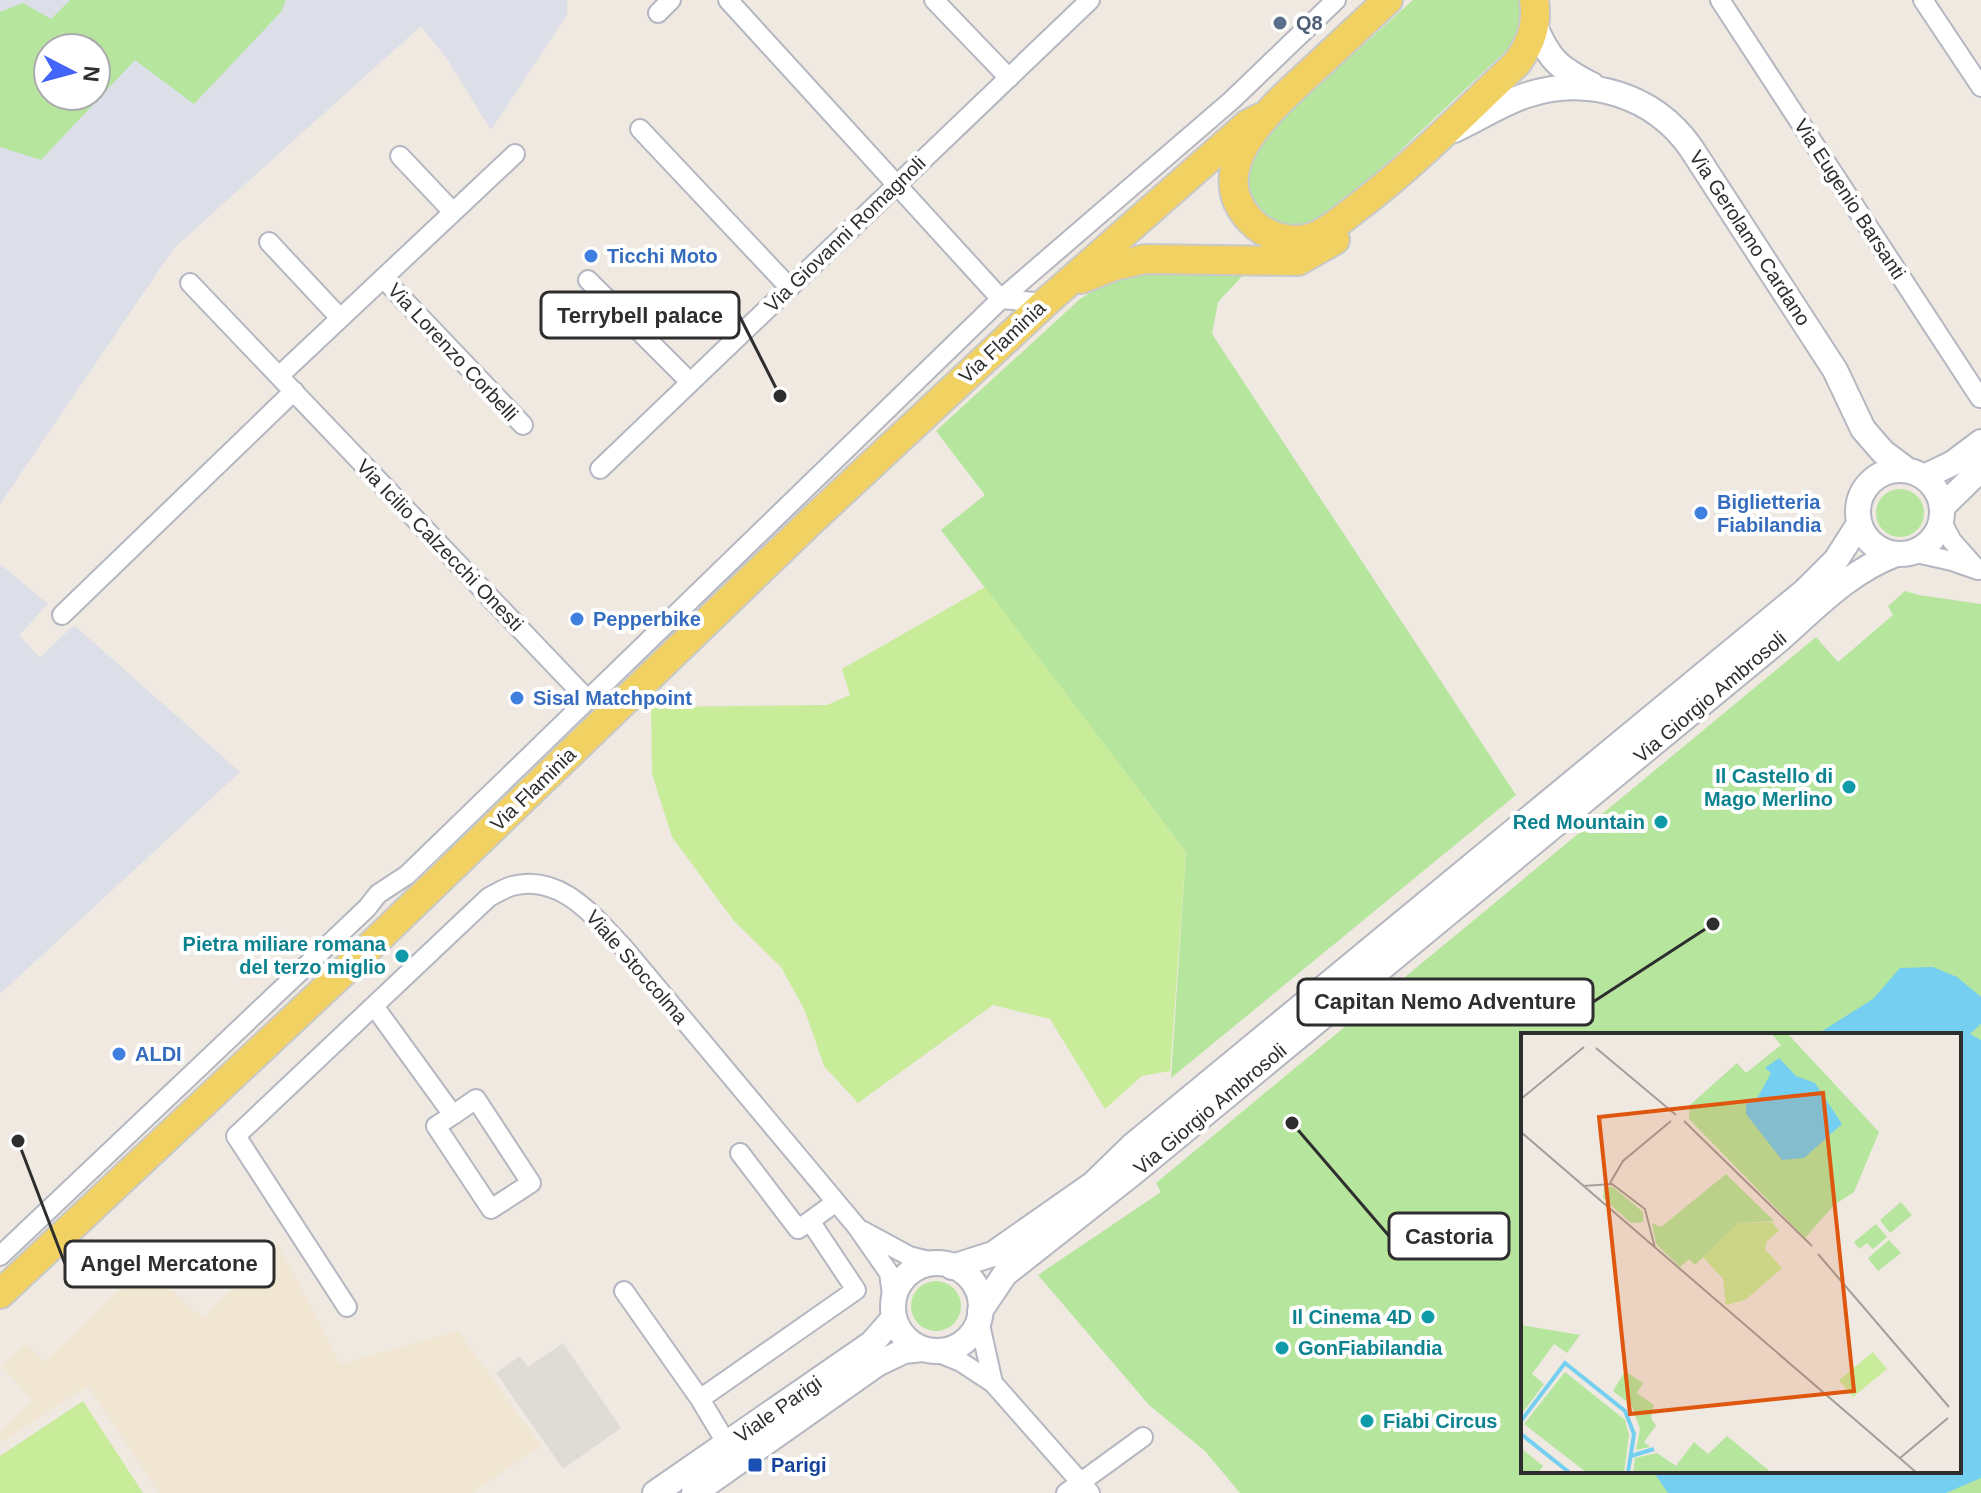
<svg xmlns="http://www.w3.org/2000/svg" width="1981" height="1493" font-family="Helvetica,sans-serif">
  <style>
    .education { fill: #f0e6d1 }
    .airport { fill: #dcdee8; fill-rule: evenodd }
    .green { fill: #b6e59e; fill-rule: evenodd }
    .pitch { fill: #c9ec9a }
    .plaza { fill: #dfdcd8 }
    .water { fill: #75cff0 }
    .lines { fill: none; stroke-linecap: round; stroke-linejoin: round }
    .minor-casing { stroke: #b4b7c1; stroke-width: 22 }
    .secondary-casing { stroke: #b4b7c1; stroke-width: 28 }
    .primary-casing { stroke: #c9c9c9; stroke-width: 32 }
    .minor { stroke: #fff; stroke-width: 18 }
    .secondary { stroke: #fff; stroke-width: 24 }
    .primary { stroke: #f2d163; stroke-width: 28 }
    .service-dot { fill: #5c6f8a; stroke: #fff; stroke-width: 3 }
    .shop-dot { fill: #3f7fe0; stroke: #fff; stroke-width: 3 }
    .culture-dot { fill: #0f9aa8; stroke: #fff; stroke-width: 3 }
    .transit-dot { fill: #1a4fb4; stroke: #fff; stroke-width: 3 }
    .labels { text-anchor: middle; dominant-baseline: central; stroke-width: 8; stroke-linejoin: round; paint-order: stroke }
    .service-label { font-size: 20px; font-weight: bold; fill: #4e5e75; stroke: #fff; text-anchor: start }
    .street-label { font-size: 20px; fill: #2e2e2e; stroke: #fff }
    .shop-label { font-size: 20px; font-weight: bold; fill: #366cbe; stroke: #fff; text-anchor: start }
    .culture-label { font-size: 20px; font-weight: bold; fill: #0d838f; stroke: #fff; text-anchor: end }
    .transit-label { font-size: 20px; font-weight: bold; fill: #164399; stroke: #fff; text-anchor: start }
    .inset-river { fill: none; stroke: #75cff0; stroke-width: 4 }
    .inset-road { fill: none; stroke: #a29e99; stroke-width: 2 }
    .view { fill: #df570e; fill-opacity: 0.15; stroke: #df570e; stroke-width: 4 }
    .inset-edge { fill: none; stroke: #2e2e2e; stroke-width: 4 }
    .leader { fill: none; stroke: #2e2e2e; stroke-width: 3 }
    .callout-dot { fill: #2e2e2e; stroke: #fff; stroke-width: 3 }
    .callout { fill: #fff; stroke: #2e2e2e; stroke-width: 3 }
    .callout-label { font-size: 22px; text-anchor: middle; font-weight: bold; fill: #2e2e2e }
  </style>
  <rect width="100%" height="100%" fill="#efe9e1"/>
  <path class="education" d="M278,1244l62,120 118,-33 83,115 -69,47h-313l-71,-107 -88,57v-11l33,-31 -31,-35 24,-22 19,18 99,-96 59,52z"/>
  <path class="airport" d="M0,0h567v15l-76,115 -42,-68 -28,-36 -247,222 -174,256zM48,48h48v48h-48z
    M0,564l48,40 -29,31 21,23 34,-33 166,147 -240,222z"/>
  <path class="green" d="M70,0h216l-5,12 -87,92 -59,-44 -94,100 -41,-13v-135l23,-9 28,16zM96,48v48h-48v-48z
    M1413,0h108l1,24 -11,22 -180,170 -27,12 -37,-7 -20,-25 -2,-24 14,-33z
    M1150,270l95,3 -27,29 -6,32 304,461 -345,283 15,-226 -245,-322 44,-35 -49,-64 144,-132c23,-15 44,-24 70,-29z
    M1876 513a24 24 0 1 1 48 0a24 24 0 1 1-48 0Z
    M1905,591l14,4 62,9v889h-741l-35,-42 -56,-46 -111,-130 123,-83 -5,-9 660,-546 22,25 55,-47 -5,-9zM1523,1035h436v436h-436z
    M911 1306a25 25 0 1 1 50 0a25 25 0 1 1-50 0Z"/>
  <path class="pitch" d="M985,587l201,265 -16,219 -28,5 -37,33 -55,-90 -57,-14 -135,98 -34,-37 -19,-55 -24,-44 -47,-46 -62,-84 -20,-63 -1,-67 176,-2 23,-10 -8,-26z
    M83,1401l60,92h-143v-37z"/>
  <path class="plaza" d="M563,1343l58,85 -58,41 -67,-96 24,-17 8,11z"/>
  <path class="water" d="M1933,967l24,10 24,20v27l-11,10 11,6v438l-35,15h-278l-15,-22h306v-436h-143l57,-36 27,-31z"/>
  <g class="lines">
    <defs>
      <path id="minor" d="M728,0l273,299 44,4
        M934,0l75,78
        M1720,0l260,398
        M1923,0l58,87
        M658,13l13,-13
        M640,129l149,158
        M400,156l53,56
        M269,242l71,76
        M383,278l140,147
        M588,280l102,102
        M190,283l397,416
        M279,376l236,-222
        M600,469l490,-469
        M1941,520l11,21 24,27
        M1912,552l40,9 26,9
        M62,615l232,-224
        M374,1006l79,109 23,-16 55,84 -40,26 -55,-83 17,-11
        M740,1153l58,76 12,-8
        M863,1231l46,25 27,7
        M0,1256l367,-348 11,-14 29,-19 594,-576 231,-199 104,-100
        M624,1291l76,108
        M347,1307l-111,-171 253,-239c8,-4 16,-9 23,-11 49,-13 82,31 111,61l234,280 32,46 4,29
        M979,1320l14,63
        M934,1351l27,11 32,21 97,110
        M727,1444l-27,-45 156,-109 -46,-69 26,-19
        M1066,1493l77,-56"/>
      <path id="secondary" d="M1535,26c14,34 24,42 57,59
        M1454,130c24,-11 48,-27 73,-35 61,-20 127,0 164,53l144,222 28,59 20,23 24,18
        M1858 512a42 42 0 1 1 84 0a42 42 0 1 1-84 0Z
        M1924,477l29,-14 28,-21
        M1942,507l39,-38
        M893 1307a44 44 0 1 1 88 0a44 44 0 1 1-88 0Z
        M952,1267l41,-13 100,-70 39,-38 673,-555 31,-31 23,-36
        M980,1311l25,-37 129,-102 646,-533c36,-32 70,-68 116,-85
        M655,1493l217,-150 22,-25
        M694,1493l183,-129 27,-13 18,-2"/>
      <path id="primary" d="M1388,0c-24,22 -48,45 -72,67 -37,35 -118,99 -65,154 15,16 40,23 62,16 15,-5 28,-17 41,-27 58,-43 110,-97 163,-147 14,-20 21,-38 17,-63
        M1081,279l33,-13 31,-7 153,2 37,-21
        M0,1294l356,-334 453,-437 236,-220 203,-179 14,-7"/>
    </defs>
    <use href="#minor" class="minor-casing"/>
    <use href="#secondary" class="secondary-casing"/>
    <use href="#primary" class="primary-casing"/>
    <use href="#minor" class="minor"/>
    <use href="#secondary" class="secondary"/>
    <use href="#primary" class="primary"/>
  </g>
  <circle class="service-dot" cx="1280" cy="23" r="8"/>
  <g class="shop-dot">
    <circle cx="591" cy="256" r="8"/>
    <circle cx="1701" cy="513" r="8"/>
    <circle cx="577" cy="619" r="8"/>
    <circle cx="517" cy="698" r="8"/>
    <circle cx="119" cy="1054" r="8"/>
  </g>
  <g class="culture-dot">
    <circle cx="1849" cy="787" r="8"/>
    <circle cx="1661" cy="822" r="8"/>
    <circle cx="402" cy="956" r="8"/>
    <circle cx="1428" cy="1317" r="8"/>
    <circle cx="1282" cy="1348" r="8"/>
    <circle cx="1367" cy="1421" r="8"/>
  </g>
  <rect class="transit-dot" x="747" y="1457" width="16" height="16" rx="4"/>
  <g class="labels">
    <g class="service-label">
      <text x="1296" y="23">Q8</text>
    </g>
    <g class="street-label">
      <text transform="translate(1850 199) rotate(57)">Via Eugenio Barsanti</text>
      <text transform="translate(845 234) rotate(-44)">Via Giovanni Romagnoli</text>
      <text transform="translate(1750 238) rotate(57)">Via Gerolamo Cardano</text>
      <text transform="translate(1002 342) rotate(-43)">Via Flaminia</text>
      <text transform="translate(453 352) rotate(47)">Via Lorenzo Corbelli</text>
      <text transform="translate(440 545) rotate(46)">Via Icilio Calzecchi Onesti</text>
      <text transform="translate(1710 697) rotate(-40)">Via Giorgio Ambrosoli</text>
      <text transform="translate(533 789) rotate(-44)">Via Flaminia</text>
      <text transform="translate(637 967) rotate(49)">Viale Stoccolma</text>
      <text transform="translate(1210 1109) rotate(-40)">Via Giorgio Ambrosoli</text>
      <text transform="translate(778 1409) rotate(-35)">Viale Parigi</text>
    </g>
    <g class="shop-label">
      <text x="607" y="256">Ticchi Moto</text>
      <text x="1717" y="502">Biglietteria<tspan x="1717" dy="23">Fiabilandia</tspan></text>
      <text x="593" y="619">Pepperbike</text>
      <text x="533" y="698">Sisal Matchpoint</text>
      <text x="135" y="1054">ALDI</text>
    </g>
    <g class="culture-label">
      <text x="1833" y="776">Il Castello di<tspan x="1833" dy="23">Mago Merlino</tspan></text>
      <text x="1645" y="822">Red Mountain</text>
      <text x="386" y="944">Pietra miliare romana<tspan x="386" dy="23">del terzo miglio</tspan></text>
      <text x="1412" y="1317">Il Cinema 4D</text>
      <text x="1298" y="1348" text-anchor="start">GonFiabilandia</text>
      <text x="1383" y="1421" text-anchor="start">Fiabi Circus</text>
    </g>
    <g class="transit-label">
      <text x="771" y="1465">Parigi</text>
    </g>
  </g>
  <g transform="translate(1521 1033)">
    <rect width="440" height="440" fill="#efe9e1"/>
    <path d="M250,0h16l92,99 -25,60 -20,13 -29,33 -116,-119 1,-14 47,-42 9,10 35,-28zM205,141l48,47 -35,2 -44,42 -6,-6 -9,8 -24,-23 -4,-21 9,4zM83,154h9l30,25v10l-12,1 -28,-25zM380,169l11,13 -22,18 -10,-13zM355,191l11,13 -14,12 -6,-6 -8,6 -5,-7zM368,207l12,13 -23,18 -10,-13zM0,292l59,10 -13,18 -13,-9 -22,30 12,10 -23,31zM104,338l18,12 -6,10 17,12 -3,13 5,8 -12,16 6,5 -14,3 4,-21 -8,-23 -19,-15zM44,339l60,48 4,15 -5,38h-37l-63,-49zM206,403l45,37h-139l2,-15 22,-5 19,13 18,-24 14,12zM0,415l22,18 -5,7h-17z" fill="#b6e59e"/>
    <path d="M251,189l7,9 -12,10 -2,8 17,19 -37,32 -19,5 -3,-26 -20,-22 36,-34zM352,319l14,17 -34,28 -14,-17z" fill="#c9ec9a"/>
    <path d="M258,25l17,18 19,7 27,41 -38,34 -22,2 -36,-46v-9l5,-7 4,4 16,-29 -6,-5z" fill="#75cff0"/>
    <path class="inset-river" d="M0,388l44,-58 60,48 9,23 -6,39M0,401l49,39M110,423l23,-7"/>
    <path class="inset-road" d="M75,15l80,67M0,66l63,-52M163,88l128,125M0,99l396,341M89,150l13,-22 48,-40M62,153l29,-2 33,25 10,39M297,221l131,153M379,425l48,-40"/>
    <path class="view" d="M302,60l31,298 -224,23 -31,-297z"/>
    <rect width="440" height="440" class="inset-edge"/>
  </g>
  <path class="leader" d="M780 396L739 315M1713 924L1593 1002M1292 1123L1389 1236M18 1141L65 1264"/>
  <g class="callout-dot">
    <circle cx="780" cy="396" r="8"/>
    <circle cx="1713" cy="924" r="8"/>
    <circle cx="1292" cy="1123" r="8"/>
    <circle cx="18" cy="1141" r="8"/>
  </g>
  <g class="callout">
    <rect x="541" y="292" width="198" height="46" rx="8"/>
    <rect x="1298" y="979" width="295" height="46" rx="8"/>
    <rect x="1389" y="1213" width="120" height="46" rx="8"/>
    <rect x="65" y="1241" width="209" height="46" rx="8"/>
  </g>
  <g class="callout-label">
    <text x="640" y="323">Terrybell palace</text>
    <text x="1445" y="1009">Capitan Nemo Adventure</text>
    <text x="1449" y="1244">Castoria</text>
    <text x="169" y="1271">Angel Mercatone</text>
  </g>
  <g transform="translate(72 72) rotate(96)"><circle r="38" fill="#ffffff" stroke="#ababab" stroke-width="2"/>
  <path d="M0-6L14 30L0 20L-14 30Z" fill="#4264fb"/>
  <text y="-12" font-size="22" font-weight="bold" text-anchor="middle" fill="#2e2e2e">N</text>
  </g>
</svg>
